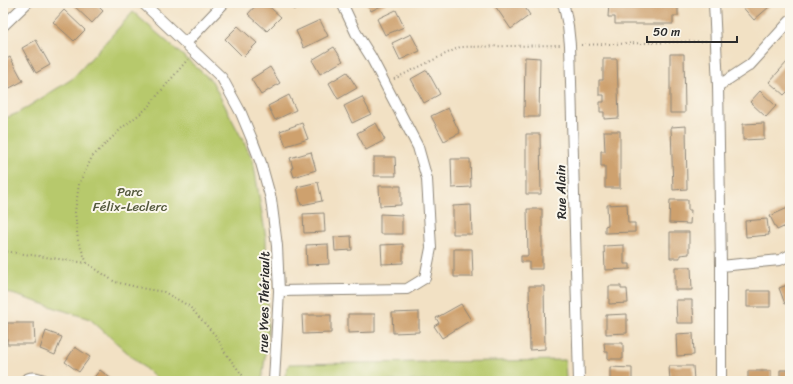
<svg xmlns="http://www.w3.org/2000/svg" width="793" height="384" font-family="Sriracha,sans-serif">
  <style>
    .green { fill: #b7c96c; stroke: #717a4c }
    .building { fill: #cea16e }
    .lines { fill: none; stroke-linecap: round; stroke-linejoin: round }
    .street-casing { stroke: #8e8678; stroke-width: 12 }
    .path { stroke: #8e8678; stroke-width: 2; stroke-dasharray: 1 3; stroke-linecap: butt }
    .street { stroke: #fff; stroke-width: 10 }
    .labels { text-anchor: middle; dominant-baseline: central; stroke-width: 4; stroke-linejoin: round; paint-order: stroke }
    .park-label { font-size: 13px; fill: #555a3e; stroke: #fbf7ec }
    .street-label { font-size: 13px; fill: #2b2b2b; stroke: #fbf7ec }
  </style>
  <rect width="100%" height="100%" fill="#fbf7ec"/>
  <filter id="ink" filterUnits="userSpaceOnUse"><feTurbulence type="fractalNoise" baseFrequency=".025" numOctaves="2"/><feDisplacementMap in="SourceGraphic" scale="8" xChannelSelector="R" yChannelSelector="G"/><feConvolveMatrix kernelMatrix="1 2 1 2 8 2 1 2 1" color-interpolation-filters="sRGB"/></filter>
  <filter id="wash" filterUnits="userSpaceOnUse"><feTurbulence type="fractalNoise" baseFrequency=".012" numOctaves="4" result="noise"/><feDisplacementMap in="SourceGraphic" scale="16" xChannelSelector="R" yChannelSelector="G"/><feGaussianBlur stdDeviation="0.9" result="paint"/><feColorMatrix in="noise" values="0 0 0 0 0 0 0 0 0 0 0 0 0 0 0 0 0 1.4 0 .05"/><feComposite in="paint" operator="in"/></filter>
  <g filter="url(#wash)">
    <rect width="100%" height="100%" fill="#f2e1c4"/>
    <path class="green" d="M133,12l79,69 41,79 13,78 2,95 -6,48h-103l-69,-62 -87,-28v-172l15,-6 54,-34z
      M565,360l1,21h-283l6,-17z"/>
    <g id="blocks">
      <path class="building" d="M71,3h24l8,8 -11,12z
        M258,3h7l16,14 -14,14 -19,-17z
        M286,3h14l-6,7z
        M367,3h20l-16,8z
        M493,3h29l8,12 -19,14z
        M609,3h69v13h-5v8h-58v-7h-7z
        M739,3h27l3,4 -15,13z
        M64,10l21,20 -11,11 -21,-19z
        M396,10l8,17 -19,8 -8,-16z
        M320,20l8,16 -24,12 -8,-17z
        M238,26l19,17 -14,14 -18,-18z
        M411,34l9,17 -20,9 -8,-17z
        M36,40l14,25 -14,8 -14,-25z
        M334,47l9,14 -23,13 -8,-14z
        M670,54h14l1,59h-15z
        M10,57l13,24 -17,9 -3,-5v-24z
        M525,57l15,1 -1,59h-15z
        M603,59h14l2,59 -15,1v-7h-4v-10h4v-7h-5v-15h4z
        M788,61l2,2v26l-6,6 -15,-13z
        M270,67l10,16 -19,12 -10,-16z
        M427,70l13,24 -16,9 -13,-24z
        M347,72l10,16 -19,11 -9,-16z
        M760,91l16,15 -10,11 -16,-15z
        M289,95l7,15 -21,10 -7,-14z
        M362,97l9,17 -19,9 -8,-17z
        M448,108l12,25 -16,8 -13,-25z
        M302,123l6,16 -22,7 -6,-15z
        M376,123l9,17 -19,10 -9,-17z
        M764,123v16l-21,1v-16z
        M686,126l1,63 -14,1 -2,-63z
        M604,131h16v57h-15v-22h-4v-15h4z
        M526,134h14l1,60h-15z
        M311,152l5,18 -22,7 -3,-9h2l-3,-10z
        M374,157h21l1,19h-22z
        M451,159h19l1,28 -19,1z
        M318,182l4,19 -21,4 -4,-18z
        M379,186h22v19l-21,1z
        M670,200h18v10h3l-1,14 -21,-1z
        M627,204l1,19h7v9l-30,1v-7l3,-1 -1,-20z
        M471,205l1,29h-19v-28z
        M790,207v17l-13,6 -7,-14z
        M527,209h15v60h-13v-7h-8v-6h7z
        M324,213l1,19 -21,1 -1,-19z
        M380,214l22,1v19h-22z
        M767,219l2,16 -23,2 -1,-16z
        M670,232h19v22l-9,1v3h-10z
        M351,236l1,14 -17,1 -1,-14z
        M328,244l1,20 -22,1 -1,-20z
        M403,244v19l-21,1 -1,-19z
        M624,245v19h6v5l-25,1 -1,-24z
        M454,249h18l1,28h-19z
        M675,267h16l1,23h-17z
        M790,284v18l-5,2 -6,-16z
        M529,286h15l1,63 -15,1z
        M609,286h12v3h6l1,14 -19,1z
        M747,291h23v16h-23z
        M676,300h16v8h1l1,15h-17z
        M461,304l10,16 -29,18 -8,-12 5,-3 -3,-5z
        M419,312v20l-26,1 -1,-20z
        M348,314h27v18l-27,1z
        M627,314v19l-21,1v-19z
        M302,315h29v18l-28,1z
        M7,323h27l1,21h-28z
        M46,331l16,6 -7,18 -15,-6z
        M693,333l1,22 -17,1 -1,-22z
        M604,343h19v16h-15v-7h-3z
        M75,347l15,10 -11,15 -14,-10z
        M669,366h24l1,15h-24z
        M610,367l22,1v13h-22z
        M100,370l14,11h-23z
        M780,370h10v11h-10z
        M748,371h23v10h-23z"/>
    </g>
  </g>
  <g filter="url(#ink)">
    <use href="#blocks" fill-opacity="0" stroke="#8e8678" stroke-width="1"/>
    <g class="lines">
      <defs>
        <path id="street" d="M143,3l79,75 19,35 10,24 10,26 10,36 6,47 2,45 -5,90
          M562,3l2,3 4,20 2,19 9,336
          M714,3l4,83 3,180v115
          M3,26l24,-23
          M186,43l38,-40
          M718,86l32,-21 40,-44
          M721,266l59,-6 10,-5
          M279,291l128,-2 18,-11 6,-30 -4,-69 -9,-32 -47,-90 -15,-24 -14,-30
          M24,381c7,-6 14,-3 22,0"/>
      </defs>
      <use href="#street" class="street-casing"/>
      <path class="path" d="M581,45l125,-4
        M394,79l66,-32 100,-2
        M3,251l84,12 28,19 31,7 18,3 25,14 27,30 10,18 21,27
        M87,263l-9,-22 -3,-29 4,-28 13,-27 31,-30 23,-18 42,-50"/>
      <use href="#street" class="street"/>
    </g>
  </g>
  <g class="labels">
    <g class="park-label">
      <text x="130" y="191">Parc<tspan x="130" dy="15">Félix-Leclerc</tspan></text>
    </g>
    <g class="street-label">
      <text transform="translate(561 192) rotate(-91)">Rue Alain</text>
      <text transform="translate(264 302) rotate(-89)">rue Yves Thériault</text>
    </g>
  </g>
  <rect width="793" height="384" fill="none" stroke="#fbf7ec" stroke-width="16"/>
  <path d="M647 36v6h90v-6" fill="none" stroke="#2b2b2b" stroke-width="2"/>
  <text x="653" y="36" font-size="12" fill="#2b2b2b" stroke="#fbf7ec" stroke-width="3" paint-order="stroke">50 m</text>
</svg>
